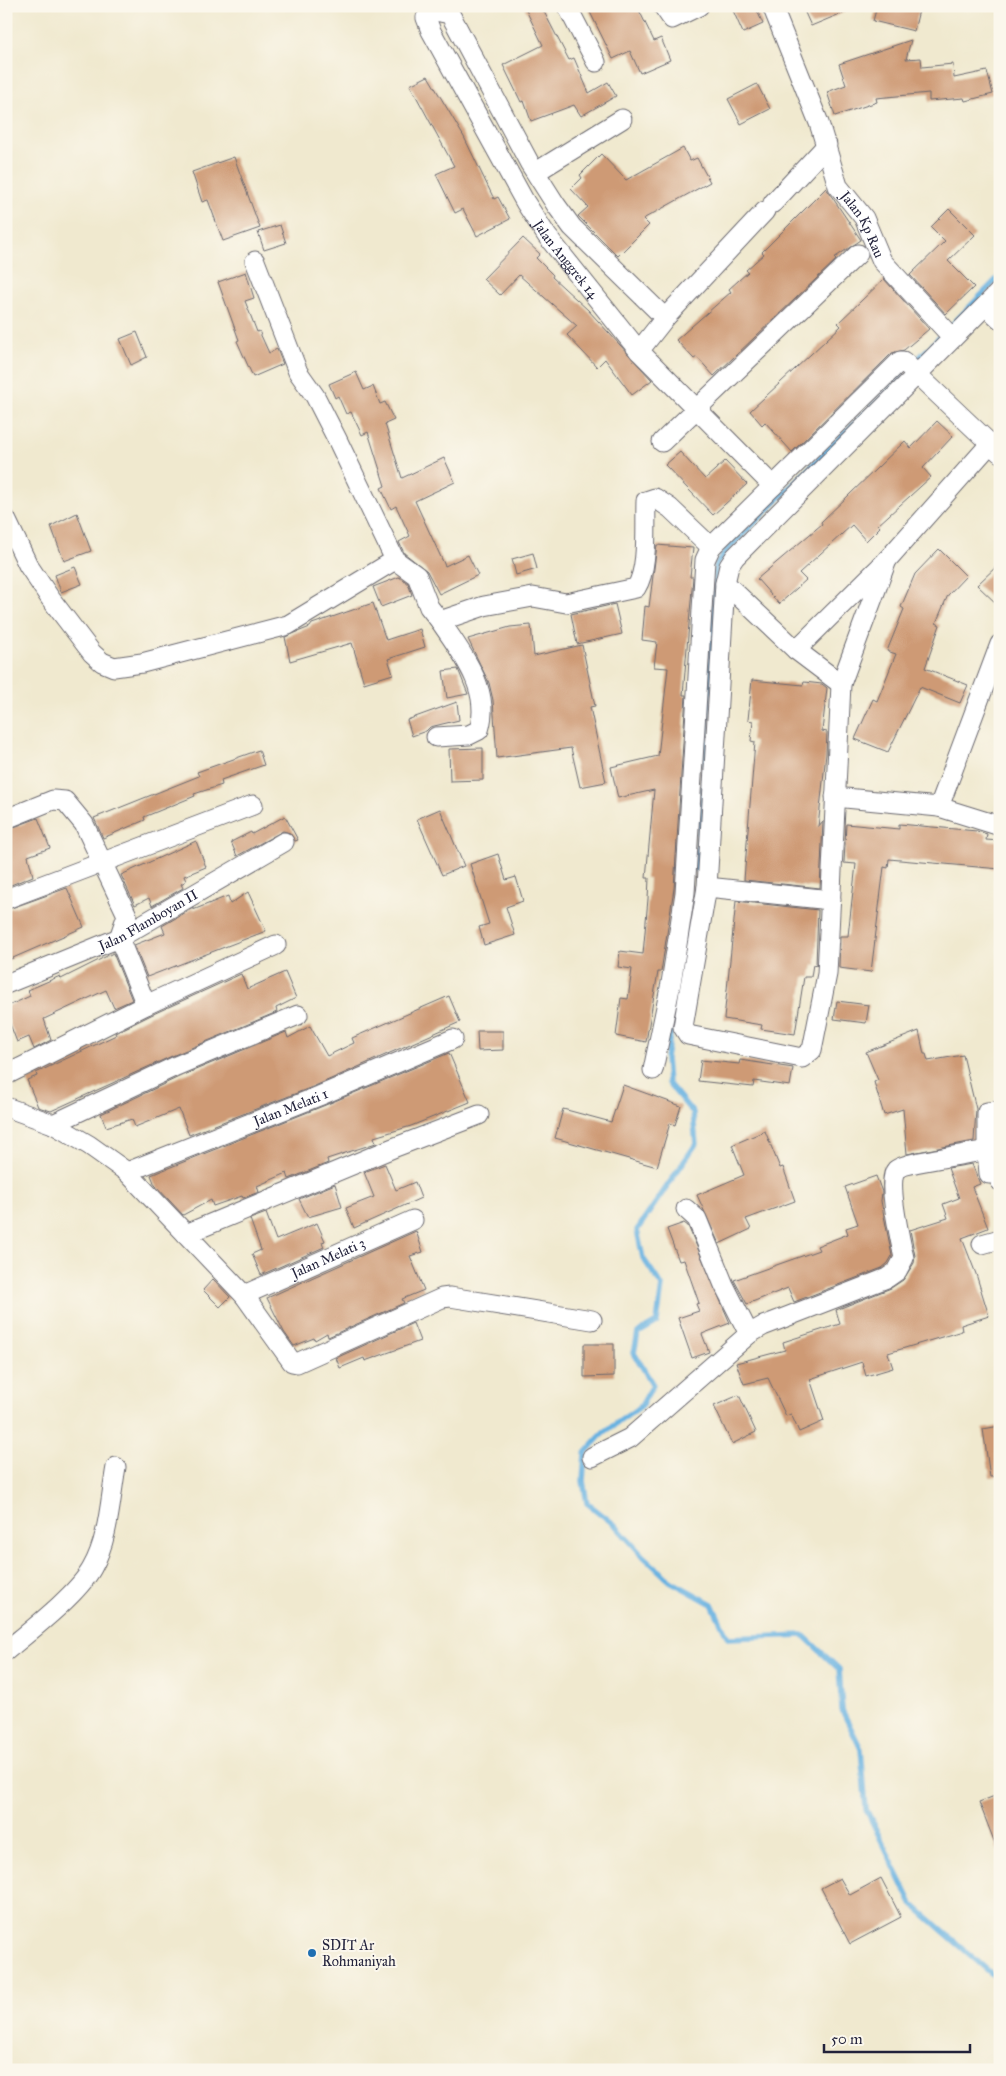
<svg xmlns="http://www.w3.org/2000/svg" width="1006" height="2076" font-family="'IM FELL Great Primer',serif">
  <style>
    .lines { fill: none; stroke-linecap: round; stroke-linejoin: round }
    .stream { stroke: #69b2e1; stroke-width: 5.5 }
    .building { fill: #ce9a74 }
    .minor-casing { stroke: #6a686f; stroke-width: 21 }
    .minor { stroke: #fff; stroke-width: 19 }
    .poi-dot { fill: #1f6fb2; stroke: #fbf7ec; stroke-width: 2 }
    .labels { text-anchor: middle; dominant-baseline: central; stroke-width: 4; stroke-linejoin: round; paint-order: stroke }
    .street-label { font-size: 14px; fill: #22223b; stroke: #fbf7ec }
    .poi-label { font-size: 14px; fill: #22223b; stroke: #fbf7ec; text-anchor: start }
  </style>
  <rect width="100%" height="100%" fill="#fbf7ec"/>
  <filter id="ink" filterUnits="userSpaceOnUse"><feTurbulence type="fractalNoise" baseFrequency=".02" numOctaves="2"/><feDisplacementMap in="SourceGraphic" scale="10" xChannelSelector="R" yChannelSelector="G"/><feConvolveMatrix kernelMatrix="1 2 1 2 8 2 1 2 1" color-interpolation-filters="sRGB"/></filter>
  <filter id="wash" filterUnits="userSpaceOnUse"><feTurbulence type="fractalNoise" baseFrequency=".0096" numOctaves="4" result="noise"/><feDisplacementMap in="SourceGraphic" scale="20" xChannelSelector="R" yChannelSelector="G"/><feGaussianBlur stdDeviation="1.12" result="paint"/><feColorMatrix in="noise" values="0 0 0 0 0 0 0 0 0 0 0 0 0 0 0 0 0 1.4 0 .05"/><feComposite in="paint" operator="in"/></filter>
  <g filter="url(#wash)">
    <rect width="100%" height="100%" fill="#f0e9cf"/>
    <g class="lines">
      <path class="stream" d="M952,325l48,-49
        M916,361l23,-23
        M696,869l8,-91 12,-213 10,-14 176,-175
        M674,1012l-8,46 2,25 25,30 3,31 -59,86 6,28 19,28 -5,36 -19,11 -4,20 19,32 -12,21 -38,27 -18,20 -2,28 4,22 28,22 28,31 27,25 42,23 16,34 75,-3 36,34 3,41 19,39 5,60 46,95 81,71 7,3"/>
    </g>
    <g id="blocks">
      <path class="building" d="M524,6h17l28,54 5,-2 15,35 19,-11 8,14 -35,20 -7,-11 -43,16 -7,-20 -3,1 -18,-37 40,-20z
        M587,6h50l17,35 7,-3 9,22 -30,13 -10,-22 -17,8z
        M731,6h24l8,18 -20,9z
        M802,6h55v1l-46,19z
        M877,6h43l-6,25 -41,-10z
        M911,40l-5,19 15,-1 1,9 31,-3 1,14 33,-7 6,23 -28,7 -1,-3 -35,3v-8l-53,5 1,4 -42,14 -8,-24 19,-7 -7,-21z
        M428,76l36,61 30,62 4,-2 12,22 -33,17 -14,-27 -8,4 -19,-39 18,-8 -44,-81z
        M757,84l13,25 -29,15 -13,-25z
        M683,148l7,13 7,-3 13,24 -67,37 6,6 -31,31 -40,-40 10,-9 -17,-18 11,-11 -2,-3 21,-21 25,26z
        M234,157l26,71 -37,13 -15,-41 -6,2 -10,-30z
        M826,188l35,52 -27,18 2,2 -122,116 -17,-19 -3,2 -18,-19 55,-48 -2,-3 19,-17 -2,-2 18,-16 -2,-2z
        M949,209l26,26 -27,26 26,26 -28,27 -36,-39 35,-34 -14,-14z
        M280,225l6,18 -22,7 -6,-18z
        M523,238l17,16 -4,4 17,17 -1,2 36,33 64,70 -20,15 -27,-36 -8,8 -30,-32 10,-9 -58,-51 -19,20 -17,-16z
        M246,272l8,26 -9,3 12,31 2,-1 10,22 8,-4 6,15 -30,13 -16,-36 2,-1 -21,-58z
        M884,279l45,50 -25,21 -12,3 -100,99 -27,-30 -3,3 -12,-14 91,-85 -3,-3z
        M137,332l10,25 -16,8 -11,-26z
        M356,372l8,18 9,-4 7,18 5,-2 9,18 -9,4 17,54 42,-20 11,24 -40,19 30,65 23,-11 10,20 -39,19 -12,-23 -23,-18 -5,-11 11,-6 -14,-30 -5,3 -10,-21 4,-2 -17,-54 -6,3 -11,-23 -5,2 -8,-18 -3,2 -6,-14z
        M937,421l16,15 -30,32 8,9 -53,48 2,2 -14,14 -14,-16 -53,48 7,7 -27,24 -22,-25 65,-55 -1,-2 84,-81 6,7z
        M680,452l25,27 20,-18 22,23 -34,31 -48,-50z
        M77,513l14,38 -27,10 -13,-35z
        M657,545l36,3 -3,29h3l-10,118h3l-12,193 -13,84h-3l-12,70 -30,-6 5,-38 7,1 4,-30 -14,-2 2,-16 23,3 5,-55 1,-21h-3l8,-88 -36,8 -7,-31 47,-11 10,-88 -14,-1 3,-25 -15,-2 3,-34 4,1z
        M939,549l27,27 -18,19 -12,28 4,2 -15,43 43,17 -8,18 -40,-16 -32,65 -33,-13 18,-40 4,2 19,-47 -9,-3 17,-42 -3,-2 14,-33z
        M533,553l4,16 -21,6 -4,-16z
        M1000,563v44l-23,-22z
        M75,567l7,17 -21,8 -6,-17z
        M399,577l9,6 4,12 -31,12 -8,-20z
        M373,603l13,37 34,-11 5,18 -37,12 5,15 -29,9 -12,-40 -62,18 -5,-24 25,-10 2,-3z
        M615,604l7,30 -45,10 -6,-30z
        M531,625l3,31 48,-11 13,61 -5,1 16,75 -26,5 -9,-39 -74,10 -4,-58 -4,-17 -21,-44 42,-12z
        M458,669l10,25 -21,4 -4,-27z
        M752,680l51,5 1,-3 18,2 5,4 -5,43 5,1 -1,22 -8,73 5,-6 -3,67 -76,-8 11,-138 -4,-1 2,-20 -5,-1z
        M457,702l2,18 -29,7 -4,4 -14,5 -5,-16z
        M483,748v32l-33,1 -1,-32z
        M259,750l5,15 -43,15 1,5 -28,9 1,2 -51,21 1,3 -42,18 -9,-20 105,-42 -2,-4z
        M440,809l24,57 -22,9 -25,-56z
        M285,816l13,24 -3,1 -5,-8 -7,-2 -46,25 -6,-14 20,-10 1,2z
        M38,818l12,30 -22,8 5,20 -27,11v-57z
        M846,824l53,5v-5l78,7 10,3 -1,6 14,1v28l-111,-10 -1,9 -4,-1 -13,105 -32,-4 1,-32h8l8,-72 -12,-1z
        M196,841l10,26 -22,9 2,5 -5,3 2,4 -31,18 -3,-8 -14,7 -14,-30z
        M498,854l8,26 10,-3 7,24 -17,6 9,28 -31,10 -5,-18 10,-3 -19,-60z
        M67,888l17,39 -78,34v-51z
        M248,892l18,39 -119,46 -13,-32 31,-12 -3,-7 31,-18v2l35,-14 2,8z
        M736,901l82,9 -2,55 -3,-1 -2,13h-7l-9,57 -34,-5 1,-4 -38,-6z
        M113,953l19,47 -18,8 -8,-18 -62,29 7,21 -17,9 -5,-12 -12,5 -11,-28v-7l24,-11 -2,-6 32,-14 1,3z
        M285,972l11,26 -20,10 1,4 -105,44 -121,55 -13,-4 -11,-27 10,-4 -1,-3 80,-38 -1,-2 36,-18 90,-41 6,15z
        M449,996l11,26 -145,64 -126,49 -10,-26 -44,18 -3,-8 -26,8 -5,-13 80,-38 105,-44 2,6 22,-12 17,30 27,-13 -2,-5z
        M837,1001l32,4 -3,18 -32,-4z
        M477,1031h26v19l-25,1z
        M919,1031l5,23h2l2,7 35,-6 13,54 -2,32 -67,13 -4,-45 -19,6 -10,-33 4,-2 -12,-28z
        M449,1053l21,49 -59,24 -37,11 2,6 -49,16 1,4 -39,16 -2,-6 -30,13 2,6 -16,6 -1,-2 -29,10 -2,-6 -28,15 -28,-30 -4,-10 172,-69z
        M701,1060l38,4 1,-4 53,8 -3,18 -36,-5 -1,6 -55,-6z
        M623,1085l58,21 -6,19 -5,-2 -13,44 -102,-29 8,-29 48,13z
        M765,1131l15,37 3,-1 12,34 -49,18 5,10 -32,15 -22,-49 47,-20 -12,-30z
        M385,1164l11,26 19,-8 6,16 -67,30 -8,-20 28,-11 -10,-25z
        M972,1164l8,20 -8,3 16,41 -26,10 14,36 13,42 -28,9 1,6 -74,22 5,15 -27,8 -4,-14 -52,17 14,42 -25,11 -8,-18 -5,2 -18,-38 -24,6 -8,-21 49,-13 -2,-8 57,-18 -4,-14 55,-22 12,-8 11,-17 1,-7 -5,-26 38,-12 -5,-14 16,-6 -11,-30z
        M876,1176l6,16 -1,9 11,55 -4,7 -6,5 -88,34 -6,-14 -41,16 -13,-24 85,-30 -2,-4 31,-12 -2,-6 12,-4 -13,-37z
        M335,1184l7,23 -34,10 -9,-18z
        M266,1213l10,27 41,-17 8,18 -3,1 2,5 -63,28 -9,-21 9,-4 -11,-31z
        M684,1223l4,3 42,97 -28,11 7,18 -17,6 -14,-40 21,-7 -3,-7 3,-1 -15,-43 -5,1 -12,-32z
        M416,1231l7,21 -13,4 14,34 -22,9 2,4 -76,34 -1,-4 -12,7 -1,-2 -20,8 -10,-14 -17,-34z
        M213,1279l17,18 -10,10 -17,-17z
        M413,1323l7,18 -55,20 -1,-3 -24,10 -4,-10z
        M584,1344h30v32l-30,1z
        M739,1395l17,37 -24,12 -18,-38z
        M1000,1426v50l-10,1 -7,-48z
        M1000,1794v56l-2,1 -19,-49z
        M840,1878l10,17 31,-17 20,39 -51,27 -29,-56z"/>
    </g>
  </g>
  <g filter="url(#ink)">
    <use href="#blocks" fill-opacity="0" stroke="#6a686f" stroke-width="1"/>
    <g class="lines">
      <defs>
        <g id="minor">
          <path d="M567,6l29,56"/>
          <path d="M663,6l9,13 27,-13"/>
          <path id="s1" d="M772,6l47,117 19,63 26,32 18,43 71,77"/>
          <path d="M536,172l86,-53"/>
          <path d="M773,203l54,-58"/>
          <path d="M255,261l43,111 17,24 22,43 58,121 22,16 12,31 11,14 44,-15 49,-9 33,6 70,-15c13,-20 9,-62 10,-87l9,-3 15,10 41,39"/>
          <path d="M986,306l14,13"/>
          <path id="s2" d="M665,318l-93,-91 -16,-22 -26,-41 -80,-150 -15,-3 -9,7 5,13 94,171 22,34 92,115 134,135"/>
          <path d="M639,351l26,-33 100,-107"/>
          <path d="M662,442l196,-188"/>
          <path d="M6,519l22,46 22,33 42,55 10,9 12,5 28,-4 146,-38 107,-65"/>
          <path d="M887,560l-46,124 -14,290 -15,76 -10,8 -114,-23 -5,-8 24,-140 18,-304 4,-17 6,-9 265,-266"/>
          <path d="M725,583l71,67 45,34"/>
          <path d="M796,650l91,-90 103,-116"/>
          <path d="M436,737l33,-2 10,-5c13,-40 -18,-78 -39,-109"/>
          <path d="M835,797l104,10 61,19"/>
          <path d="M939,807l61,-163"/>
          <path d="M6,819l47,-19 12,1 19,23 43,91 -8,23 27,67"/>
          <path d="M707,887l124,13"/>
          <path d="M6,899l247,-94"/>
          <path id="s3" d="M6,984l113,-46 165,-96"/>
          <path d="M653,1070l18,-87 14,-90 20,-333 6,-13 189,-186h3l97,92"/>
          <path d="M6,1075l140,-70 130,-60"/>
          <path d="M6,1107l47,17 36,21 38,27 117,123 48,67 5,1 145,-65 8,-1 142,23"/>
          <path d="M53,1124l123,-58 122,-51"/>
          <path d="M987,1150l2,24h10l1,7"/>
          <path id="s4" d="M127,1172l192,-76 134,-57"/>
          <path d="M686,1209l11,10 27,66 25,49"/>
          <path d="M186,1234l207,-86 86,-33"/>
          <path d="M982,1244l18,-5"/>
          <path id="s5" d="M244,1295l169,-75"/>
          <path d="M592,1457l38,-19 119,-104 14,-8 124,-48 10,-7 7,-13c-3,-15 -18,-78 -8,-88 7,-8 75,-16 91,-20v-38l13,-1"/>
          <path d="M6,1651c24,-20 72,-57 86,-83 17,-30 18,-68 24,-101"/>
        </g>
      </defs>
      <use href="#minor" class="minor-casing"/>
      <use href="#minor" class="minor"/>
    </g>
  </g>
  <circle class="poi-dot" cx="312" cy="1953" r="5"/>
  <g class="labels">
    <g class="street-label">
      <text stroke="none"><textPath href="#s1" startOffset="238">Jalan Kp Rau</textPath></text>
      <text stroke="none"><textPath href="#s2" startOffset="682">Jalan Anggrek 14</textPath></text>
      <text stroke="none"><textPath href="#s3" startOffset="156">Jalan Flamboyan II</textPath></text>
      <text stroke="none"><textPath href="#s4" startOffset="176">Jalan Melati 1</textPath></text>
      <text stroke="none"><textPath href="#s5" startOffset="92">Jalan Melati 3</textPath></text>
    </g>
    <g class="poi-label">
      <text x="322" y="1945">SDIT Ar<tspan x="322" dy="16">Rohmaniyah</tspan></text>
    </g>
  </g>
  <rect width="1006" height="2076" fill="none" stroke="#fbf7ec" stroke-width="25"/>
  <path d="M824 2044v8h146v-8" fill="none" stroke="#22223b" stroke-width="2.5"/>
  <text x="831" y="2044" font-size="15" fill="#22223b" stroke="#fbf7ec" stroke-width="4" paint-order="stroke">50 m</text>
</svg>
